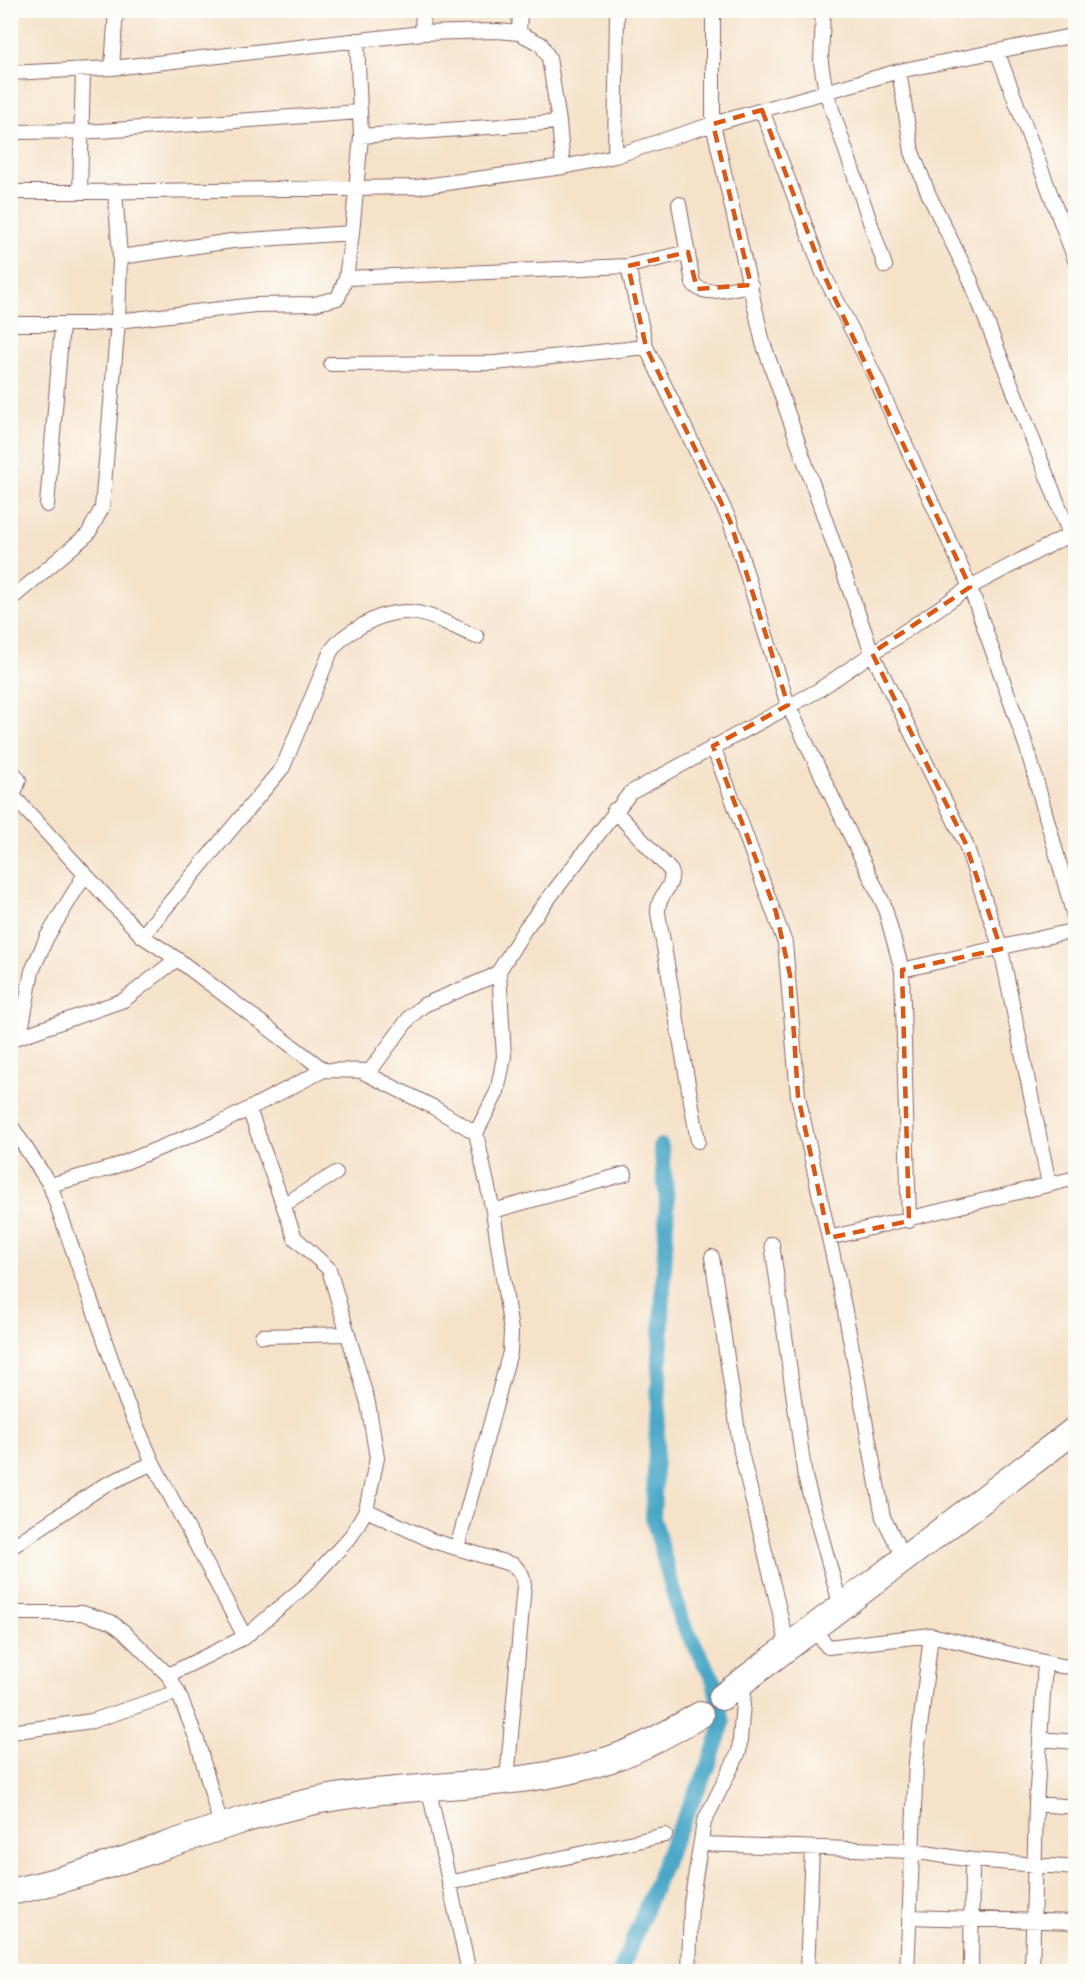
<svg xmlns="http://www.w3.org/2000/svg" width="1086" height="1982" font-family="'Architects Daughter',sans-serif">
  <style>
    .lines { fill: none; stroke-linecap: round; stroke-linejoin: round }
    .canal { stroke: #48a7c7; stroke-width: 16 }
    .street-casing { stroke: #866362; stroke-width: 16 }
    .highway-casing { stroke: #866362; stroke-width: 28 }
    .street { stroke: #fff; stroke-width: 14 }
    .highway { stroke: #fff; stroke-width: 26 }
    .marked { fill: none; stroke: #e0560e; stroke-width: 4.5; stroke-dasharray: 12 8; stroke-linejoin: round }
  </style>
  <rect width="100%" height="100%" fill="#fdfcf7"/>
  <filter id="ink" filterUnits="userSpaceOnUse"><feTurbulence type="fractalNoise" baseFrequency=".0167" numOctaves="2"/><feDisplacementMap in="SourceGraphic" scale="12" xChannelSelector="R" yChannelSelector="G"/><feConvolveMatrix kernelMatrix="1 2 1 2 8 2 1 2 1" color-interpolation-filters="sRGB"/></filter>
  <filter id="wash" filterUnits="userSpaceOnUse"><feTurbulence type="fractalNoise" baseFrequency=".008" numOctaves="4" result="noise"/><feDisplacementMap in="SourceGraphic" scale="24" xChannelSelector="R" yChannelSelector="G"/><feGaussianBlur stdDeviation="1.35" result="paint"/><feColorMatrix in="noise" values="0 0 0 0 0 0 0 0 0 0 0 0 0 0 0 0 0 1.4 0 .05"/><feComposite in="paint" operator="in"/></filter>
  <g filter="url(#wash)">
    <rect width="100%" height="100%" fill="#f5e2c9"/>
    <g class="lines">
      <path class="canal" d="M620,1972l52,-128 35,-74 16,-47 -9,-42 -33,-61 -28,-102 14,-317 -6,-55"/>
    </g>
  </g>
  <g filter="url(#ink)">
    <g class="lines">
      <defs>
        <path id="street" d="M713,10v114l50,219 109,310 93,189 36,107 48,235
          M823,10l-2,53 5,29 59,174
          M422,33l1,-23
          M519,33l1,-23
          M997,51l79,211
          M112,68l4,-58
          M83,70l-3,122 337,-5 146,-20
          M899,71l13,81 17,43 41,84 106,271
          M10,73l102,-5 310,-35 75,-2 22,2 22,11 8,14 10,64 4,45 52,-11 98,-32 186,-53 177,-36
          M762,110l61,163 47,93 100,221 57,161 49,175
          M10,132l91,-1 258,-19
          M361,136l198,-14
          M615,156l2,-146
          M10,192h70
          M679,204l14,79c11,16 41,4 58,2
          M120,257l112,-16 120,-8
          M628,266l18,81 84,174 58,184 96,200 18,65 7,251
          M346,278l282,-12 60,-14
          M10,324h82l163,-19 59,-1 24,-6 8,-20 6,-45 9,-97 -4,-96
          M331,364l164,-1 151,-16
          M47,505l15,-180
          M10,600l78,-66 14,-26 16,-187 2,-64 -5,-66
          M713,746l72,197 13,153 47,215 38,206 21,41
          M10,768l9,12 -6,16 129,140 35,23 147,111
          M614,810l57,61c3,18 -14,23 -13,42l40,228
          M142,936l141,-169 48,-116c9,-13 18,-18 32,-26 45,-27 71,-7 114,12
          M902,970l174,-40
          M20,1036l12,-65 15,-34 37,-61
          M10,1040l114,-40 53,-41
          M363,1072l70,35 43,26 17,78 18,120 -1,21 -53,196
          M10,1124l40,61 76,216 27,62 92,174
          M476,1133l21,-41 7,-35 -5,-86
          M50,1185l61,-17 110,-45 103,-53 46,1 40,-54 14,-12 67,-28 8,-6 26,-42 105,-136 187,-102 153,-104 106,-56
          M283,1205l53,-32
          M493,1211l132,-37
          M829,1238l247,-60
          M772,1244l33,233 36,130
          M712,1257l29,195 47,195
          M262,1336l84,-2
          M366,1510l67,31 81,24 8,10 2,10 -17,195
          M10,1548l93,-62 50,-23
          M10,1613h72l29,9 12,9 45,44 10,17 19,48 24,86
          M812,1628l16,19 103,-12 -15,127 -9,210
          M931,1635l130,31 15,1
          M168,1675l77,-38 61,-52 45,-49 15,-26 11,-52 -9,-55 -39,-134 -34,-31 -46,-129
          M10,1732l82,-11 86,-29
          M1041,1739l35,3
          M428,1786l41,186
          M1036,1804l40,3
          M701,1844l211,7 60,9 104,8
          M449,1883l216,-48
          M909,1917l167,5
          M689,1972l2,-69 13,-81 35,-70 6,-73
          M807,1972l5,-124
          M971,1972l1,-112
          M1032,1972l4,-168 9,-141"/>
        <path id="highway" d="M722,1697l354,-268
          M10,1892c101,-21 195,-66 296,-89 100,-23 207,-10 305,-44 32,-11 59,-27 89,-44"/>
      </defs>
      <use href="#street" class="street-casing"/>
      <use href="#highway" class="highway-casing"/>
      <use href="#street" class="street"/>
      <use href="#highway" class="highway"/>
    </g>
  </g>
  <path class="marked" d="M762,110l61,163 147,314 -98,66 93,189 36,107 -99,21 7,251 -80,17 -31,-142 -8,-121 -14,-63 -63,-166 75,-41 -58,-184 -84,-174 -18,-81 60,-14 9,37 54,-4 -38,-161z"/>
  <rect width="1086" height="1982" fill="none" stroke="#fdfcf7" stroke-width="36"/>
</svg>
